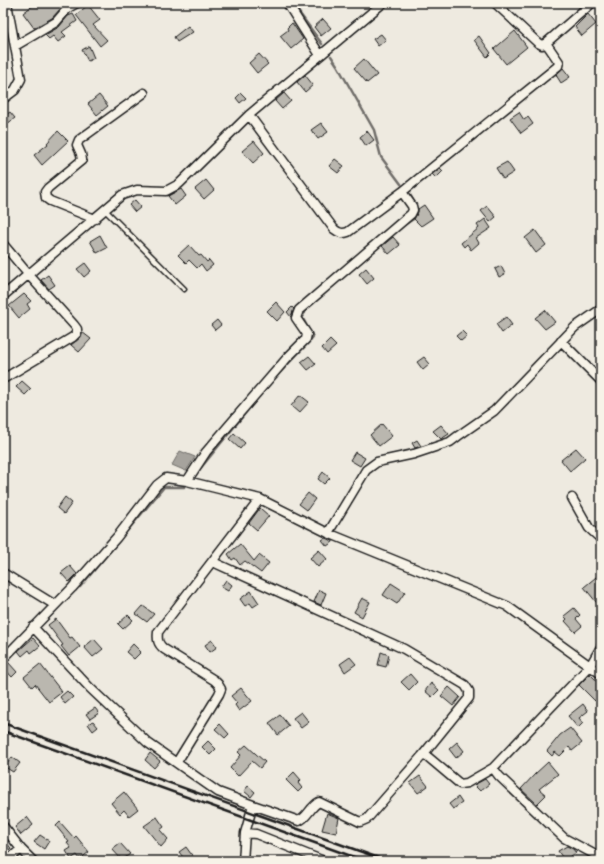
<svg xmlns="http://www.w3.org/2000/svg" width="604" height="864" font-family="Mynerve,sans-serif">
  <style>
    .water { fill: #a6a39d; stroke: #6f6d69 }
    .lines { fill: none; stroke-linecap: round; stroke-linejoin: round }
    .stream { stroke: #6f6d69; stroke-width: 2.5 }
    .building { fill: #bab7af; stroke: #1c1c1c }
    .lane-casing { stroke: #1c1c1c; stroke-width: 7 }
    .street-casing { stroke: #1c1c1c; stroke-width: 11 }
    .lane { stroke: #f7f3e8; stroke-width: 4 }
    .street { stroke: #f7f3e8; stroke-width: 8 }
    .rail { stroke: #1c1c1c; stroke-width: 2.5 }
  </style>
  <rect width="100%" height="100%" fill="#eeeae0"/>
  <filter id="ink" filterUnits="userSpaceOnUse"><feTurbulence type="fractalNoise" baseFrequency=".025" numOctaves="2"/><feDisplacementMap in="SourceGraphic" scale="8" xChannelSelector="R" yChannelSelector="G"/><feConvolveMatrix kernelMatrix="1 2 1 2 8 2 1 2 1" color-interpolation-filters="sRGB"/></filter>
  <g filter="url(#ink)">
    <path class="water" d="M180,451l15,6 -9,14 -14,-6z"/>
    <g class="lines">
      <path class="stream" d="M292,3l30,41
        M331,56l6,9 37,65 7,27 20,27
        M410,195l3,5 2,4
        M401,227l17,-11 -2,-7
        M276,377l37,-40 -11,-20 6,-10
        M195,475l61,-75
        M80,587l84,-100h20"/>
    </g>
    <path class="building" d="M36,3h23l3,4 -10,11 -18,10 -11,-15z
      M88,5l12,15 -7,5 14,15 -7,6 -24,-31z
      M73,14l4,7 -15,11 4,4 -8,6 -5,-6 -4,3 -4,-4 14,-8 9,-11z
      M588,14l8,10 -14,12 -7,-9z
      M323,19l8,9 -10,8 -7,-9z
      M292,23l11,16 -12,10 -11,-13 8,-6 -1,-2z
      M188,26l5,6 -16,10 -3,-5z
      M515,31l12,16 -21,17 -12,-15z
      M381,34l5,6 -8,6 -5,-7z
      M479,36l12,17 -4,4 -13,-17z
      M89,46l5,12 -6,3 -6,-11z
      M259,54l9,10 -11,9 -8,-10z
      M364,59l13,16 -10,8 -13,-15z
      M563,68l7,9 -9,6 -5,-8z
      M305,75l8,10 -8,7 -8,-10z
      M241,93l5,5 -6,5 -4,-5z
      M284,93l7,8 -9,8 -7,-8z
      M99,95l9,11 -11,9 -9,-11z
      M10,112l5,6 -12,9v-10z
      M519,112l5,8 4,-3 5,7 -12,9 -11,-15z
      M321,123l7,9 -10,7 -7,-9z
      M58,131l10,10 -26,24 -8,-10 14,-11 -1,-1z
      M367,131l7,9 -8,6 -6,-9z
      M254,141l10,12 -11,10 -11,-12z
      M335,159l9,7 -6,7 -9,-7z
      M507,162l7,10 -11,7 -7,-11z
      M440,168l3,3 -7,7 -4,-4z
      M206,180l8,10 -10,9 -9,-10z
      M181,189l5,7 -11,9 -7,-9z
      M135,200l6,7 -6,5 -6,-7z
      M424,205l9,13 -12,8 -7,-7 4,-7v-3z
      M487,206l9,11 -6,5 -9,-11z
      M485,219l6,9 -15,10 3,5 -8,7 -4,-6 -3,3 -3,-4 18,-15 -2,-3z
      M535,230l11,15 -10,8 -11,-15z
      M100,235l7,13 -10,5 -7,-12z
      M393,237l7,8 -11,9 -7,-8z
      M189,245l10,11 2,-1 6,7 2,-2 4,5 -7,6 -5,-7 -4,4 -8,-8 -3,3 -8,-8z
      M85,263l6,8 -7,6 -7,-8z
      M501,266l4,8 -6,3 -4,-8z
      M366,268l8,10 -7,6 -8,-10z
      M48,275l7,10 -6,4 -8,-9z
      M24,294l7,7 -4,3 3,5 -11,9 -10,-12z
      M276,302l9,10 -8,9 -10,-10z
      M292,307l2,2 -3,8 -4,-5z
      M545,310l10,12 -10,7 -10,-11z
      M506,317l6,8 -10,8 -6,-9z
      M217,320l4,5 -6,5 -4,-5z
      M462,331l5,5 -6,5 -5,-5z
      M82,332l9,7 -12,13 -8,-7 10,-8z
      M330,340l6,6 -9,8 -5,-6z
      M309,356l7,8 -8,6 -7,-8z
      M424,357l6,7 -7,6 -6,-8z
      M22,381l9,8 -6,6 -9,-8z
      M300,395l9,7 -10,11 -8,-7z
      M382,424l10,12 -13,10 -9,-11z
      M441,425l8,9 -8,5 -8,-8z
      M234,433l11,10 -5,6 -11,-10z
      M417,440l4,6 -6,2 -3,-5z
      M576,448l9,10 -15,13 -9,-11z
      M355,452l10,6 -5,8 -10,-6z
      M323,472l7,6 -6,6 -6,-5z
      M308,493l7,6 -8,11 -8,-6z
      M65,497l7,6 -8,11 -7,-6z
      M260,508l9,8 -12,14 -8,-7z
      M325,538l8,3v1l-6,4 -5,-6z
      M240,544l14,17 5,-6 10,8 -8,10 -16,-12 -5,4 -5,-7 -3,2 -4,-6z
      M319,550l8,9 -9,8 -8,-9z
      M70,566l7,8 -8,8 -8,-9z
      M601,573v35l-17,-21z
      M226,580l6,5 -4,6 -7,-4z
      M391,583l14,9 -8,12 -14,-9z
      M319,590l7,3 -5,12 -7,-3z
      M251,591l8,12 -6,4 -3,-4 -5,3 -5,-7z
      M362,598l8,4 -8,15 -8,-5z
      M143,606l11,8 -7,8 -11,-8z
      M574,608l6,7 -4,4 6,7 -7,6 -10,-11 2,-2 -3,-3z
      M128,615l5,5 -10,9 -5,-5z
      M56,619l14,19 2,-1 8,10 -11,9 -8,-10 2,-1 -15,-20z
      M33,638l7,8 -9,7 -2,-3 -7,6 -4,-5z
      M94,639l9,10 -10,8 -9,-10z
      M212,640l5,7 -7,5 -5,-7z
      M133,644l8,8 -7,7 -8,-7z
      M381,652l8,3 -3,12 -8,-2z
      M350,657l6,7 -11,8 -5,-8z
      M8,662l9,10 -5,5 -9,-10z
      M40,664l22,28 -13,10 -14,-18 -3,3 -8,-10z
      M410,674l7,8 -8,8 -8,-8z
      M590,674l11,11v9l-6,7 -16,-16z
      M431,683l8,7 -7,7 -7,-6z
      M449,687l11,10 -7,9 -12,-10z
      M241,688l11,13 -13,10 -4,-6 2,-2 -6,-7z
      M67,691l6,6 -8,7 -5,-7z
      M583,704l5,7 -9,7 4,5 -5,5 -10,-12z
      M95,708l4,5 -9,6 -4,-5z
      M301,712l8,10 -8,6 -8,-10z
      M280,715l9,11 -11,9 -9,-12z
      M93,721l5,6 -5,4 -5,-7z
      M220,724l9,10 -4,4 -10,-9z
      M570,728l12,15 -10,8 -3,-4 -9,9 -5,-4 -3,4 -5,-5 13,-16z
      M208,741l8,8 -6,6 -8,-8z
      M457,742l7,9 -8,7 -7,-9z
      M246,745l19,17 -5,6 -8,-7 -14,15 -8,-8 11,-13 -3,-3z
      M150,753l10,8 -6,7 -9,-8z
      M12,757l8,6 -7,9 -8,-5z
      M548,762l10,12 -19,15 7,6 -9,9 -16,-15 14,-15z
      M294,772l7,8 -3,3 4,5 -4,4 -12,-12z
      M420,776l8,10 -10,7 -8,-10z
      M485,779l4,5 -9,7 -6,-6z
      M248,786l7,6 -4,5 -7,-6z
      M124,792l14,17 -9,7 -5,-6 -4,4 -9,-11z
      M458,797l4,6 -9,6 -4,-5z
      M327,813l12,5 -3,15 -14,-3z
      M27,817l6,8 -12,10 -6,-8z
      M157,817l7,10 -4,3 8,9 -7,8 -17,-21z
      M60,822l14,16 2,-2 13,16 -9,7 -3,-4 -6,4 -5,-8 5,-3 -4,-5 2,-1 -13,-16z
      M40,835l9,6 -5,8 -10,-7z
      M3,839l8,9 -8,7z
      M120,843l10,11 -8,6 -10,-11z
      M567,846l6,3 3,4 -12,7 -6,-9z
      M186,847l8,11 -3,3h-5l-7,-9z"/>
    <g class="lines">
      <defs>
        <path id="lane" d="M105,210l79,79"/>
        <path id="street" d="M287,3l33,52
          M495,3l43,40 4,2 4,-2 46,-40
          M15,46l41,-24 12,-14 9,-5
          M3,99l12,-9 6,-11 -14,-76
          M249,115l85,114c5,4 8,5 14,3l54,-40 156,-126 1,-4 -13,-19
          M95,219l-45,-18 -4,-3 -1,-6 3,-4 34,-28 -1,-6 -4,-9 2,-5 65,-47
          M3,244l25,30 46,51 3,4v4l-4,4 -70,42
          M3,296l119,-101 15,-5 29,1 13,-7 70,-69 134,-112
          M561,341l40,40
          M187,481l19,-29 81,-94 19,-19 1,-5 -11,-16 3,-8 112,-96 2,-4 -1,-4 -10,-14
          M572,498l17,30 12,11
          M328,533l38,-63 11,-8 37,-8 36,-12 8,-6 36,-25 81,-84 26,-18
          M213,562l191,87 61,36 4,6v7l-47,58
          M3,573l52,32
          M33,627l57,61 58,55 70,49 35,13 -8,28 -2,28
          M3,659l69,-71 45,-51 40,-52 9,-7 21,3 73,18 68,34 179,73 94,68
          M177,762l42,-68 2,-5 -3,-5 -4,-4 -50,-31c-6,-5 -7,-9 -6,-17l102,-133
          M493,768l97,-102 11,-19
          M253,805l46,16c9,-4 11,-14 20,-19l41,20 7,-3 55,-63 6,1 32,27 7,-1 26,-15 6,8 65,62 37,20
          M3,826l18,23 12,12
          M245,833l11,1 68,27
          M7,861l14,-12"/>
      </defs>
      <use href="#lane" class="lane-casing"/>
      <use href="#street" class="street-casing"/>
      <use href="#lane" class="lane"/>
      <use href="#street" class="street"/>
      <path class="rail" d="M3,723l384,138
        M3,731l362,130"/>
    </g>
  </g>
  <rect width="604" height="864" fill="none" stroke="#f7f3e8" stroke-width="16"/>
  <rect x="8" y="8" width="588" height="848" fill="none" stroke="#1c1c1c" stroke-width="1.5" filter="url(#ink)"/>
</svg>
